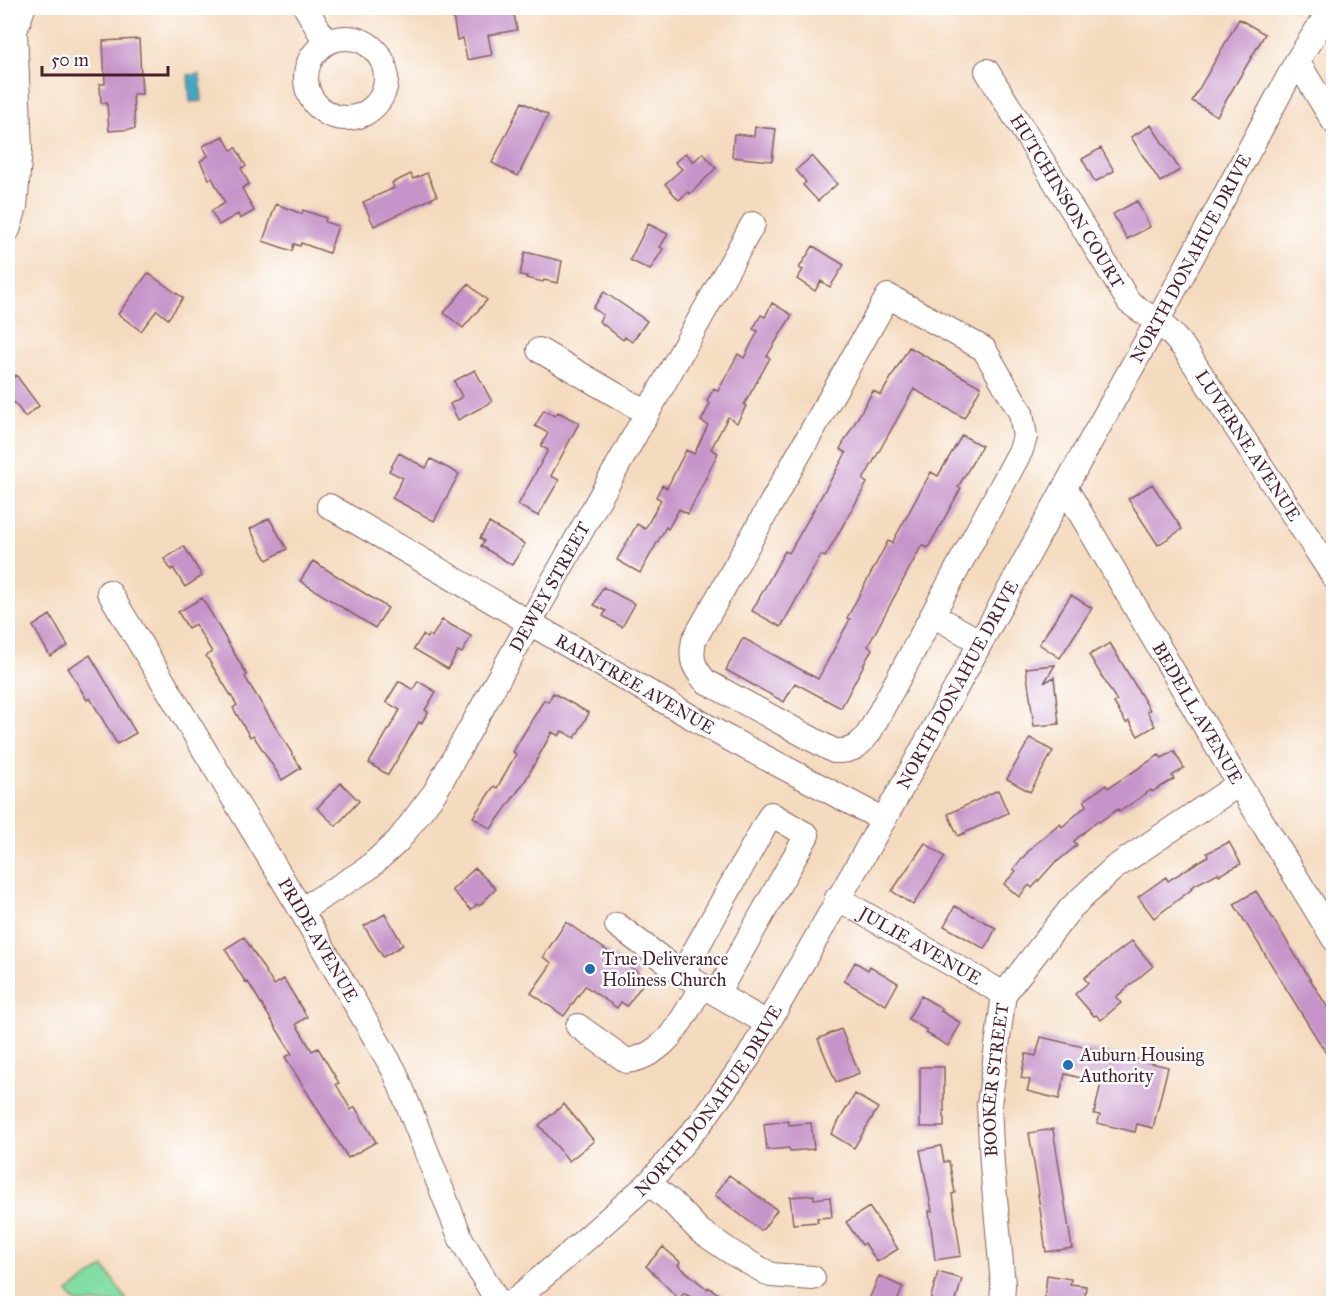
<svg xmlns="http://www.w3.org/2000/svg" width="1341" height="1311" font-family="'IM FELL Great Primer',serif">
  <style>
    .green { fill: #82dda3; stroke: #667e67; stroke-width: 1.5 }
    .water { fill: #41a8c1; stroke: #466476; stroke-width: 1.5 }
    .building { fill: #c694c9 }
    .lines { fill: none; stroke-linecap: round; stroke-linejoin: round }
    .minor-casing { stroke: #86605e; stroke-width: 26 }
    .minor { stroke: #fff; stroke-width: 24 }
    .poi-dot { fill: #1f6fb2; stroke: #fff; stroke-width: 2 }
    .labels { text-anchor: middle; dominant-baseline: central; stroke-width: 5; stroke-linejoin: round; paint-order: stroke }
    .street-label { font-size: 18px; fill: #4a1f2b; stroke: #fff }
    .poi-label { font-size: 18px; fill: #4a1f2b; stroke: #fff; text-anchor: start }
  </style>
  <rect width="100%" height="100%" fill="#fff"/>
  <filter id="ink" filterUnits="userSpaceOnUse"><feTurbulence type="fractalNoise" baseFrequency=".0167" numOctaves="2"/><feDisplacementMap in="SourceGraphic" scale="12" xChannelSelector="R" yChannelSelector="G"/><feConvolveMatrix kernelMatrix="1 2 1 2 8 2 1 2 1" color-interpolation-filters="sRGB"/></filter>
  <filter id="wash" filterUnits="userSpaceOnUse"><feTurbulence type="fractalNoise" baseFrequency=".008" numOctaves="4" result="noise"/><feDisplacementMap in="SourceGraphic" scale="24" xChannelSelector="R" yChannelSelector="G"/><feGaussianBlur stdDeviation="1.35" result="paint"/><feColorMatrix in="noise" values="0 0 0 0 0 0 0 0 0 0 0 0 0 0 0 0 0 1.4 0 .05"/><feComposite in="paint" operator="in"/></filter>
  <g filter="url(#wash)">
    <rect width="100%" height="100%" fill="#f4dabe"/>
    <path class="green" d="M104,1267l25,36h-53l-8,-11z"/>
    <path class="water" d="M200,74l2,27 -12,1 -2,-27z"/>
    <g id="blocks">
      <path class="building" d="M464,8h14v2l35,-2 4,22 -29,5 4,20 -25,5 -4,-22 -6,2 -5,-30z
        M1239,19l26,15 -48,82 -25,-15z
        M139,39l3,55h-9l2,35 -26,2 -2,-28h-6l-1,-19h5l-2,-43z
        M522,102l26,13 -30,61 -26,-13z
        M1151,125l29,45 -20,12 -29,-45z
        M755,127l21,2 -4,32 -40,-4 2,-23 20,2z
        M223,136l8,14 5,-2 10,18 -5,2 8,16 -7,4 12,23 -14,8 -2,-5 -19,11 -8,-14 14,-8 -13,-25 -3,1 -9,-18 8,-5 -5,-10z
        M1101,148l13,23 -19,11 -13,-23z
        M686,153l7,9 10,-9 13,15 -26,26 -2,-2 -9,8 -14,-16 17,-15 -7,-7z
        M812,156l25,28 -19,17 -15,-16 3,-3 -10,-12z
        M427,173l10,23 -63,30 -11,-24 31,-14 -2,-5 19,-9 2,5z
        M1137,201l13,26 -23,12 -14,-25z
        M276,204l26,10 1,-4 23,8 -1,4 13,4 -9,27 -28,-10 -1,3 -6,-2 -2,7 -29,-10z
        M648,224l20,10 -8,13 3,2 -13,21 -20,-10z
        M813,246l31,19 -14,22 -9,-6 -6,10 -18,-12 6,-9 -4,-2z
        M525,252l37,9 -4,22 -14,-3 -1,2 -17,-4 1,-2 -7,-1z
        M148,273l35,25 -15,21 -11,-9 -16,21 -23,-17z
        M468,284l19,16 -24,28 -19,-15z
        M604,292l43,29 -15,21 -7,-5 -2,3 -24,-19 4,-6 -10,-7z
        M772,303l20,12 -25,41 3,2 -26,47 2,1 -9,17 -9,-6 -17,32 7,4 -30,61 -9,-5 -11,20 -2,-2 -26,46 -23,-13 20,-36 8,5 16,-29 -5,-3 6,-12 5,3 19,-38 8,4 14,-29 -7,-4 9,-17 -3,-3 7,-13 4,3 20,-37 6,4 14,-27 -5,-2 8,-14 4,2z
        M909,347l72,40 -17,31 -50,-29 -51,91 4,3 -42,74 -4,-2 -40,72 -29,-16 33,-60 4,2 57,-100 -6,-4 33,-58 8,4z
        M475,370l17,32 -34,18 -8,-16 12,-7 -8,-16z
        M16,375l23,31 -14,11 -11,-15 -6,5v-25z
        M544,410l11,6 3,-4 21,11 -28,53 8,4 -21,36 -20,-11 30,-55 -7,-4 7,-13 -13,-7z
        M962,435l20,11 -24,41 3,1 -33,60 -6,-3 -54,101 4,3 -31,59 -46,-25 -11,19 -58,-32 17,-32 75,41 32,-60 -3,-1 41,-77 4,2 39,-71 7,4z
        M399,453l27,15 5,-9 28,15 -25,47 -42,-23 11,-20 -14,-7z
        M1152,484l30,45 -24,16 -30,-46z
        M269,518l18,31 -20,11 -17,-31z
        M489,523l36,21 -13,21 -31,-19 3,-5 -4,-3z
        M184,546l18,30 -17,11 -12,-19 -2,2 -7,-11z
        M313,561l75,47 -13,20 -75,-47z
        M603,587l32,17 -13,23 -19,-11 3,-5 -12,-6z
        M1071,595l21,13 -32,50 -21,-14z
        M202,598l45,77 -2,2 56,91 -19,12 -29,-45 -3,2 -17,-29 4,-3 -31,-49 6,-4 -17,-28 -7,4 -10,-16z
        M50,615l18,31 -18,10 -17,-30z
        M442,620l29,16 -9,17 -4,-2 -10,18 -34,-20 9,-14 4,3 2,-3 3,2z
        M1110,643l40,67 -3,1 8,15 -17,10 -9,-15 -3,2 -12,-20 3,-2 -28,-46z
        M90,655l46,78 -19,11 -27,-46 -3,2 -19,-32z
        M1055,665l-11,18 10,-6 5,47 -25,2 -8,-58z
        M399,681l14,9 5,-9 18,11 -11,18 3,2 -7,12 -2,-2 -31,53 -19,-12 31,-53 -14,-8z
        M553,693l36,20 -14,25 -13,-7 -3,5 -7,-4 -27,49 -34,48 -18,-12 21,-31 3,2 19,-34 -3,-2 8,-14 23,-38 4,2z
        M1030,738l23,13 -23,41 -23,-13z
        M1174,751l10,17 -12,8 2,3 -22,13 -1,-2 -32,22 -1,-3 -19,13 -2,-1 -23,20 3,4 -19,16 -1,-1 -25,28 -3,-3 -10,12 -15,-13 12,-13 -3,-2 20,-23 27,-23 2,4 25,-22 -3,-4 22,-16 2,3 51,-33 3,3z
        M341,783l18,18 -23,25 -19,-18z
        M998,790l10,23 -50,23 -10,-22z
        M1229,842l12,22 -22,11 -1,-2 -27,14 1,2 -38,29 -16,-21 28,-20 2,4 40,-25 -1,-3z
        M925,843l20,14 -32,48 -21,-14z
        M475,868l21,21 -17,17 -2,-2 -6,6 -19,-20z
        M1256,891l78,127v48l-100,-162z
        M955,906l41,22 -11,21 -41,-23z
        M385,914l18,31 -20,12 -19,-31z
        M566,922l74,52 -4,6 6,5 -15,21 -6,-4 -4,6 -32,-22 -21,30 -33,-23 21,-30 -9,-6z
        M244,937l30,48 10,-6 23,38 -11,7 16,27 6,-3 21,35 -3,1 15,26 4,-3 21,35 -28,16 -63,-101 7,-3 -44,-72 -2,1 -21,-34z
        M1132,941l21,25 -37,31 5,6 -20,17 -5,-5 -2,1 -19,-22 13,-11 -4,-5z
        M855,962l13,8 2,-4 28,17 -12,22 -42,-24z
        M921,996l22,13 -2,2 20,12 -13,23 -22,-13 1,-3 -19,-11z
        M841,1029l18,44 -23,9 -18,-43z
        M1041,1037l127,30 -15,61 -16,-4 -2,8 -38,-9 3,-8 -6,-1 7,-31 -36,-9 -6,25 -32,-8 3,-11 -9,-2 5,-24 10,2z
        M920,1067h24v60h-24z
        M855,1094l23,14 -24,40 -23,-14z
        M564,1104l30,37 -25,20 -30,-36z
        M788,1121l1,4 22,-2 3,26 -24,2 -1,-3 -22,2 -3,-26z
        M1053,1129l19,119 -26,4 -8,-58h1l-10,-61z
        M941,1146l3,16 5,-1 6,32 -3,1 9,62 -26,4 -6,-49h3l-12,-61z
        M729,1175l48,35 -14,19 -3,1 -45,-35z
        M814,1195v4l16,-2 2,20 -15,1 1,4 -25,2 -3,-27z
        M869,1207l29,42 -21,13 -12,-19 -3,2 -16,-23z
        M663,1247l17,15 -2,3 29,24 1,-2 27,17h-37v-2l-14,-9 -5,6 -33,-33z
        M938,1272l24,7 -7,25h-26z
        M1047,1275l24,4 -1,5 16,2 -2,18h-40z
        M879,1276l24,11 -7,17h-29z"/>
    </g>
  </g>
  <g filter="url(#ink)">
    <use href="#blocks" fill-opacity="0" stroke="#86605e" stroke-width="1.5"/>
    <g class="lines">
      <defs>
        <g id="minor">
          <path d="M306,8l20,35"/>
          <circle cx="346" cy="78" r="40"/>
          <path d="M1297,61l37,61"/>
          <path id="s1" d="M987,71l142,231 39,28 16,18 150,229"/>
          <path d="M8,230l7,-23 5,-58 -5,-118 8,-23"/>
          <path d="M888,296l96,53 37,64 4,24 -4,13 -152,283c-11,14 -17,19 -35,18l-129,-70c-12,-15 -15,-22 -11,-41z"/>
          <path d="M539,350l108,63"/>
          <path id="s2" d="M1065,487l174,297 95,155"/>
          <path id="s3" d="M329,506l395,230 160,84"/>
          <path id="s4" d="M109,592l192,318 94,162 66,167 38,65"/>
          <path d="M933,615l47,27"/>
          <path id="s5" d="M837,898l167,96"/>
          <path id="s6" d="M301,910l66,-41 31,-28 37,-49 318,-568"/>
          <path d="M617,925l65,49 85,49"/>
          <path d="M682,974l89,-160 36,21 -90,159"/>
          <path d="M578,1026l49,35c41,-6 56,-44 75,-75"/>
          <path d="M649,1183l23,19 28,29 34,23 37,21 42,3"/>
          <path id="s7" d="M510,1304l50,-42 89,-79 53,-62 46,-63 153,-269 164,-302 92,-165 140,-261 34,-53"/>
          <path id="s8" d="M1002,1304l1,-19 -11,-120 -3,-60 15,-111 67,-86 43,-40 125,-84"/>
        </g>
      </defs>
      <use href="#minor" class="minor-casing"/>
      <use href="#minor" class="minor"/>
    </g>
  </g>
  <g class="poi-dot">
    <circle cx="590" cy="969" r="6"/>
    <circle cx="1068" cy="1065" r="6"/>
  </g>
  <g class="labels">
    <g class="street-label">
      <text stroke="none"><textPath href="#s1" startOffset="153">HUTCHINSON COURT</textPath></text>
      <text stroke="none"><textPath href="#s7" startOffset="1258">NORTH DONAHUE DRIVE</textPath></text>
      <text stroke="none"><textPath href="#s1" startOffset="460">LUVERNE AVENUE</textPath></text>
      <text stroke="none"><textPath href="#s6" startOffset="416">DEWEY STREET</textPath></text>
      <text stroke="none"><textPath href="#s3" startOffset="354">RAINTREE AVENUE</textPath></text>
      <text stroke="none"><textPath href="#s7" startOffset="772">NORTH DONAHUE DRIVE</textPath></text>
      <text stroke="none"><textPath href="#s2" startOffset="262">BEDELL AVENUE</textPath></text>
      <text stroke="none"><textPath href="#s4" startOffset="406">PRIDE AVENUE</textPath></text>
      <text stroke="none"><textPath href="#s5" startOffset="96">JULIE AVENUE</textPath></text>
      <text stroke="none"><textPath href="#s8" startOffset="225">BOOKER STREET</textPath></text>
      <text stroke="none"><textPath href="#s7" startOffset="286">NORTH DONAHUE DRIVE</textPath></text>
    </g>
    <g class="poi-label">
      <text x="602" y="959">True Deliverance<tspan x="602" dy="21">Holiness Church</tspan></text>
      <text x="1080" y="1055">Auburn Housing<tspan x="1080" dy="21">Authority</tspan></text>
    </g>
  </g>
  <rect width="1341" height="1311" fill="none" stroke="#fff" stroke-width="30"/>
  <path d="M42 66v9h126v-9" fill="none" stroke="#4a1f2b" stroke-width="3"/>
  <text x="51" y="66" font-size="18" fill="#4a1f2b" stroke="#ffffff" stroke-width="4.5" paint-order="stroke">50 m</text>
</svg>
